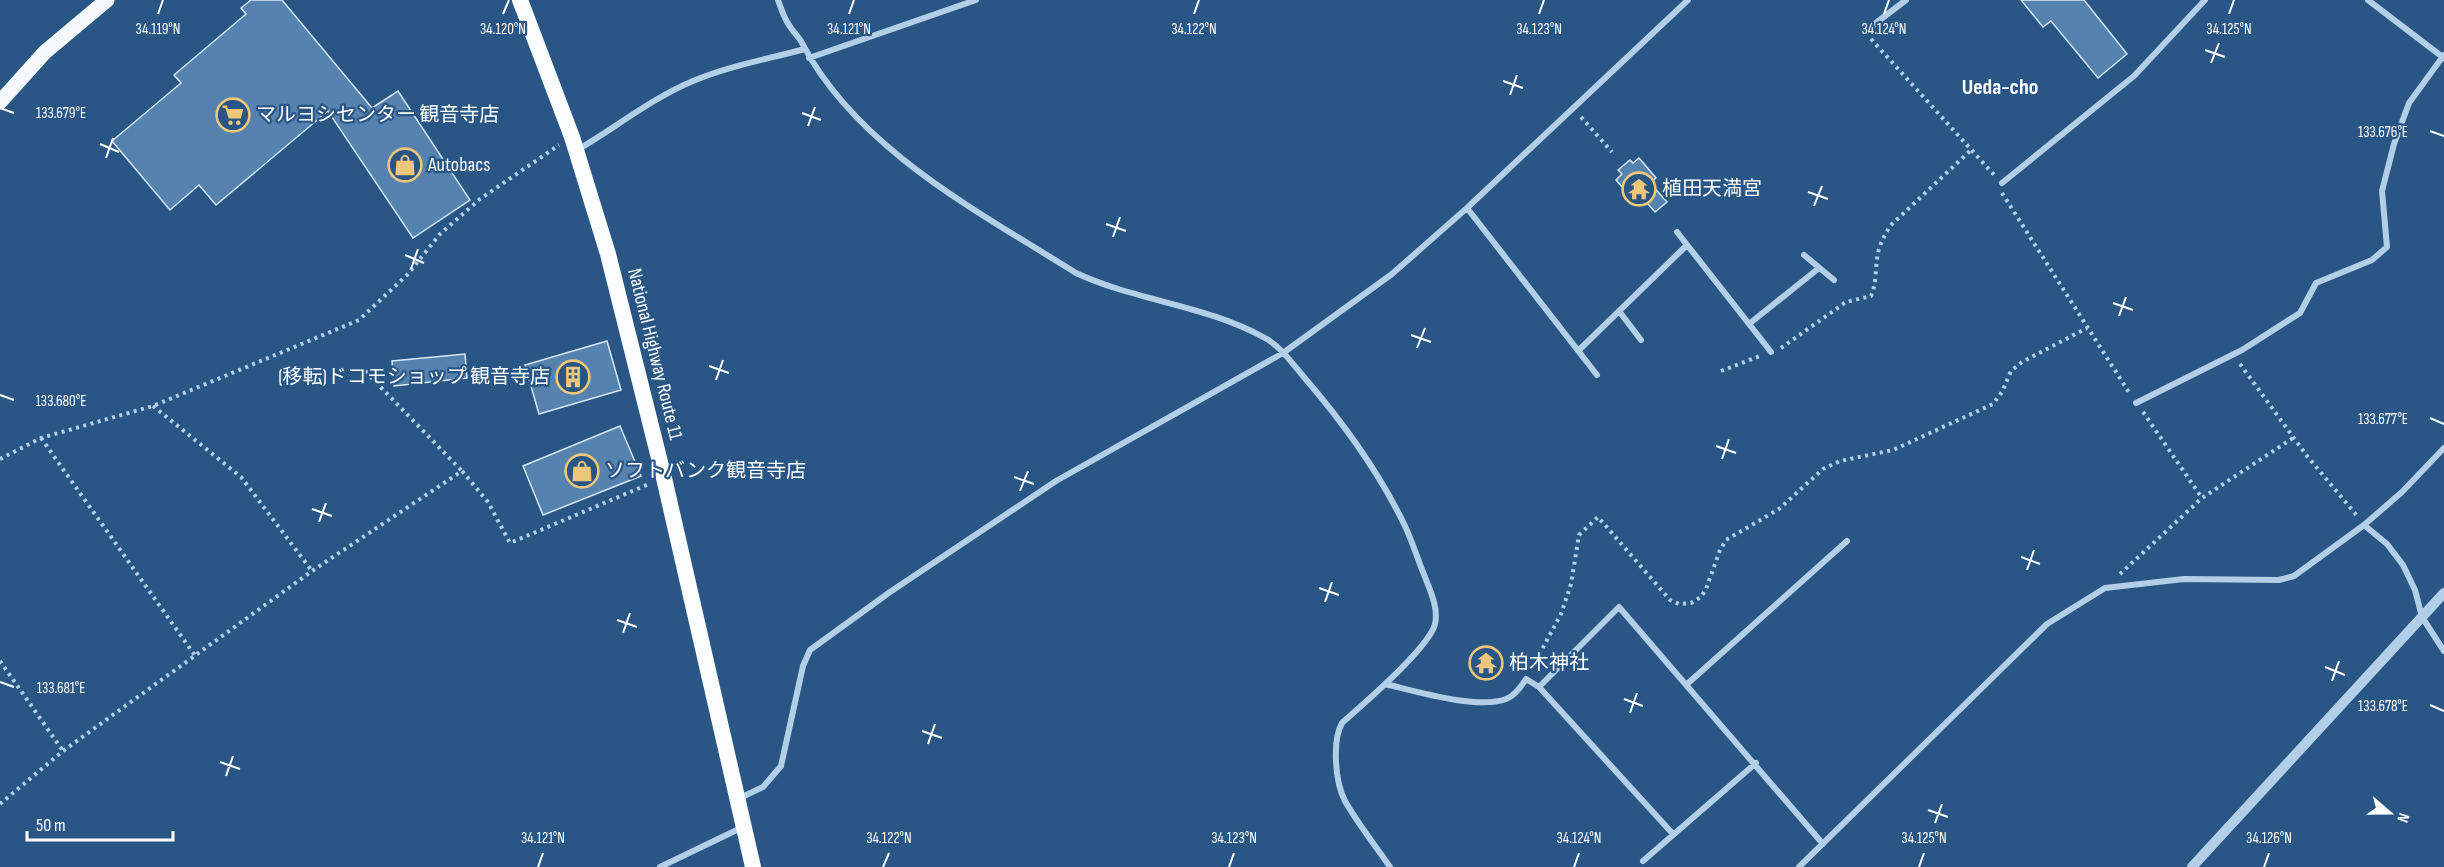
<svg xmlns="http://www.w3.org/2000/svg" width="2444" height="867" font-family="'Sofia Sans Condensed','Noto Sans JP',sans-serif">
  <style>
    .building { fill: #5582ae; stroke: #d7e7f6; stroke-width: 1.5 }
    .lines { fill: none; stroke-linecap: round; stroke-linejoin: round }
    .path { stroke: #b3cee7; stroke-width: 4; stroke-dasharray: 3 4.5; stroke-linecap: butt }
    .minor { stroke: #b3cee7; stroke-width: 6 }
    .tertiary { stroke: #b3cee7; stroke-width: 10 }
    .primary { stroke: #f5f9fe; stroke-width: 15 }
    .trunk { stroke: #fafcfe; stroke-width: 16 }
    .ticks { fill: none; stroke: #fff; stroke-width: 2 }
    .labels { text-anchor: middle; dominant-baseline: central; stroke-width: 4.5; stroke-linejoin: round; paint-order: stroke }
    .poi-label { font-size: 20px; fill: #fff; stroke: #295685; text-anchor: start }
    .street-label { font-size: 20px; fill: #fff; stroke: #295685 }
    .quarter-label { font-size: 22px; font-weight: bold; fill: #fff; stroke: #295685 }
    .ticks-label { font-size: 15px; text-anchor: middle; fill: #fff; stroke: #295685; stroke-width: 4.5; stroke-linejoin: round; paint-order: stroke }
  </style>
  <rect width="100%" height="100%" fill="#295685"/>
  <path class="building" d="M251,0h31l90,108 26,-17 72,109 -57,38 -85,-127 -112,94 -17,-20 -29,25 -58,-69 69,-58 -7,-8 72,-61 -5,-6z
    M2021,0h63l43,54 -29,24 -47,-57 -8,6z
    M1639,158l17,20 -6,5 17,19 -12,10 -16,-18 -6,5 -17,-19 6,-6 -4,-4 12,-10 3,3z
    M607,341l14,49 -82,24 -14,-49z
    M465,354l2,24 -73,8 -2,-25z
    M620,426l21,50 -98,39 -20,-49z
    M1485,648l16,14 -13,17 -17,-15z"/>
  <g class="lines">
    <path class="path" d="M1871,39l124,137
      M1581,117l31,35
      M2002,193l128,201
      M1781,348l65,-46 25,-6c6,-13 4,-29 7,-43 2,-10 7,-18 12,-27l81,-76
      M2240,364l67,92 51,61
      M365,371l97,100
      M1721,371l39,-15
      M153,406l88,71 71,94
      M2143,412l59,86
      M41,438l155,219
      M0,459l41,-21 112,-32 206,-86 49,-46 32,-40 40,-35 79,-54
      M2120,574l82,-76 91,-60
      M0,661l63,90
      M1532,668l29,-54 10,-30 8,-49 19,-18 72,83 9,4 12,-1 10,-6 5,-8 14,-39 6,-10 53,-31 44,-40 17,-8 53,-11 100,-46 9,-12 9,-21 11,-9 65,-34
      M0,804l63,-53 249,-180 150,-100 26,31 22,41 139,-59"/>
    <path class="minor" d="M778,0c3,8 6,18 11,25 4,7 10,12 13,18 55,106 177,169 274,230 60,28 130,32 189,65 15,8 27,25 38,38 39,45 76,96 102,150 7,15 12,31 18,46 6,16 16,35 12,52 -6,24 -72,80 -93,99 -10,18 -7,59 3,78 13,23 30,44 45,66
      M2368,0l76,58
      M1864,32l42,-32
      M809,58l167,-58
      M577,150c38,-22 75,-52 116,-69 35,-15 75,-22 112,-32
      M2002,183l132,-107 71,-76
      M1467,208l130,167
      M1677,232l94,120
      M1804,255l30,25
      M1619,311l22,29
      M1749,324l70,-56
      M1579,350l108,-105
      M2136,403l106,-53 58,-37 16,-30 56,-23 15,-13 -5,-56 12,-47 15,-41 35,-48
      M2364,525l23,19 16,21 12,25 7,27 22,34
      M1385,684c30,7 92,26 121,15 8,-3 15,-12 20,-20l13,8
      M1686,685l161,-144
      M738,799l25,-12 18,-21 22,-100 7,-16 80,-58 166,-111 227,-128 109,-79 75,-66 221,-208
      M1673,834l-134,-147 80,-80 204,237
      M1643,861l113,-98
      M660,867l83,-40
      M1799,867l248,-243 58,-36 79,-9 95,1 15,-4 70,-51 38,-33 42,-44"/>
    <path class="tertiary" d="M2192,867l252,-274"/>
    <path class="primary" d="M0,102l45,-50 62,-52"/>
    <path class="trunk" d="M520,0l52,137 36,117 56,224 89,389"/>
  </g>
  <path class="ticks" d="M158,14l5,-14M503,14l6,-14M849,14l5,-14M1194,14l5,-14M1539,14l5,-14M1884,14l5,-14M2229,14l5,-14M2205,50l20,7M2211,63l8,-20M1503,81l20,7M1510,95l7,-20M0,108l14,5M802,113l19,7M808,126l7,-19M2430,131l14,5M100,144l19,8M106,158l7,-20M1808,192l20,7M1814,206l8,-20M1106,224l20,7M1113,237l7,-20M405,255l19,8M411,269l7,-20M2113,303l20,7M2119,316l7,-19M1411,335l20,7M1417,348l8,-20M709,366l20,7M716,380l7,-20M0,395l14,5M2430,418l14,6M1716,446l20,7M1722,459l7,-20M1014,477l20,7M1020,491l8,-20M312,509l20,7M319,522l7,-19M2021,557l19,7M2027,570l7,-20M1319,588l20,7M1325,602l7,-20M617,620l20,7M623,633l7,-20M2325,667l20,8M2332,681l7,-20M0,682l14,5M1624,699l19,7M2430,705l14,6M1630,713l7,-20M922,731l20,7M928,744l7,-20M220,762l20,7M226,776l7,-20M1928,810l20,7M1935,823l7,-19M538,867l5,-14M883,867l6,-14M1229,867l5,-14M1574,867l5,-14M1919,867l5,-14M2264,867l5,-14"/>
  <defs>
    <symbol id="supermarket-ring" viewBox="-11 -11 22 22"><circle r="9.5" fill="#295685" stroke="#eec67a" stroke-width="1.5"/><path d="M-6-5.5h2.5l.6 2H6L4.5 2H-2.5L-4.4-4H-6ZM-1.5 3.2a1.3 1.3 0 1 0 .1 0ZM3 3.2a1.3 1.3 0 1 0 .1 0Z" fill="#eec67a"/></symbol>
    <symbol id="shop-ring" viewBox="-11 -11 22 22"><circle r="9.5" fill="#295685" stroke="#eec67a" stroke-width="1.5"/><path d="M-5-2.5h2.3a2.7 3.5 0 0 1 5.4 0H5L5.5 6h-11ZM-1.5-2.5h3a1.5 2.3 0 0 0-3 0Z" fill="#eec67a"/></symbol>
    <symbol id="temple-ring" viewBox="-11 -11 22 22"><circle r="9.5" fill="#295685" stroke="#eec67a" stroke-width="1.5"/><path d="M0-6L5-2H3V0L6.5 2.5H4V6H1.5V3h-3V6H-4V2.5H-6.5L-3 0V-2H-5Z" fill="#eec67a"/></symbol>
    <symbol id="building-ring" viewBox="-11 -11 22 22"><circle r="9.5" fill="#295685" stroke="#eec67a" stroke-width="1.5"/><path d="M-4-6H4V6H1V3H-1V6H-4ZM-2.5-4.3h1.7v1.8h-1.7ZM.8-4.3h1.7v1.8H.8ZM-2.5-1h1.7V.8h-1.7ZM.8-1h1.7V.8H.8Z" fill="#eec67a"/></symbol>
  </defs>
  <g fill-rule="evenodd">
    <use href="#supermarket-ring" x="214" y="96" width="38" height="38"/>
    <use href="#shop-ring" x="386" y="146" width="38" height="38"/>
    <use href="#temple-ring" x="1620" y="170" width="38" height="38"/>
    <use href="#building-ring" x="554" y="358" width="38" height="38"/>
    <use href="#shop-ring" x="563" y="452" width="38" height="38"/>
    <use href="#temple-ring" x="1467" y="644" width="38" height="38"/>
  </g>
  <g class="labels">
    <g class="poi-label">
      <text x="256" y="115">マルヨシセンター 観音寺店</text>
      <text x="428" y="165">Autobacs</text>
      <text x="1662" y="189">植田天満宮</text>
      <text x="550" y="377" text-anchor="end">(移転)ドコモショップ 観音寺店</text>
      <text x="605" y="471">ソフトバンク観音寺店</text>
      <text x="1509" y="663">柏木神社</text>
    </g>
    <g class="street-label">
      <text transform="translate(655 354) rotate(76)">National Highway Route 11</text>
    </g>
    <g class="quarter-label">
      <text x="2000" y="87">Ueda-cho</text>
    </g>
  </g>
  <g class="ticks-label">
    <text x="158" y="34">34.119°N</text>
    <text x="503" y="34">34.120°N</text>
    <text x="849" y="34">34.121°N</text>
    <text x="1194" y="34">34.122°N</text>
    <text x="1539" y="34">34.123°N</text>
    <text x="1884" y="34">34.124°N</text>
    <text x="2229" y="34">34.125°N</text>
    <text x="61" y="118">133.679°E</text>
    <text x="2383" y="137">133.676°E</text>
    <text x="61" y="406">133.680°E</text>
    <text x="2383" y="424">133.677°E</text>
    <text x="61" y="693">133.681°E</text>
    <text x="2383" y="711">133.678°E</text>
    <text x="543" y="843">34.121°N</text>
    <text x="889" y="843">34.122°N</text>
    <text x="1234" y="843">34.123°N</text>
    <text x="1579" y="843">34.124°N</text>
    <text x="1924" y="843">34.125°N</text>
    <text x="2269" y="843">34.126°N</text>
  </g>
  <g transform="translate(2390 813) rotate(110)" stroke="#295685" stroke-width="4.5" paint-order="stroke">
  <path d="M0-4.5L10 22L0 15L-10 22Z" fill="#ffffff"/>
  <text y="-9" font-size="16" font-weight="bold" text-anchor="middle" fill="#ffffff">N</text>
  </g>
  <path d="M27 831v9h146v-9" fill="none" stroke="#ffffff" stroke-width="3"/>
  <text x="36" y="831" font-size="18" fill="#ffffff" stroke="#295685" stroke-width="4.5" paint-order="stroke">50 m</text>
</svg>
